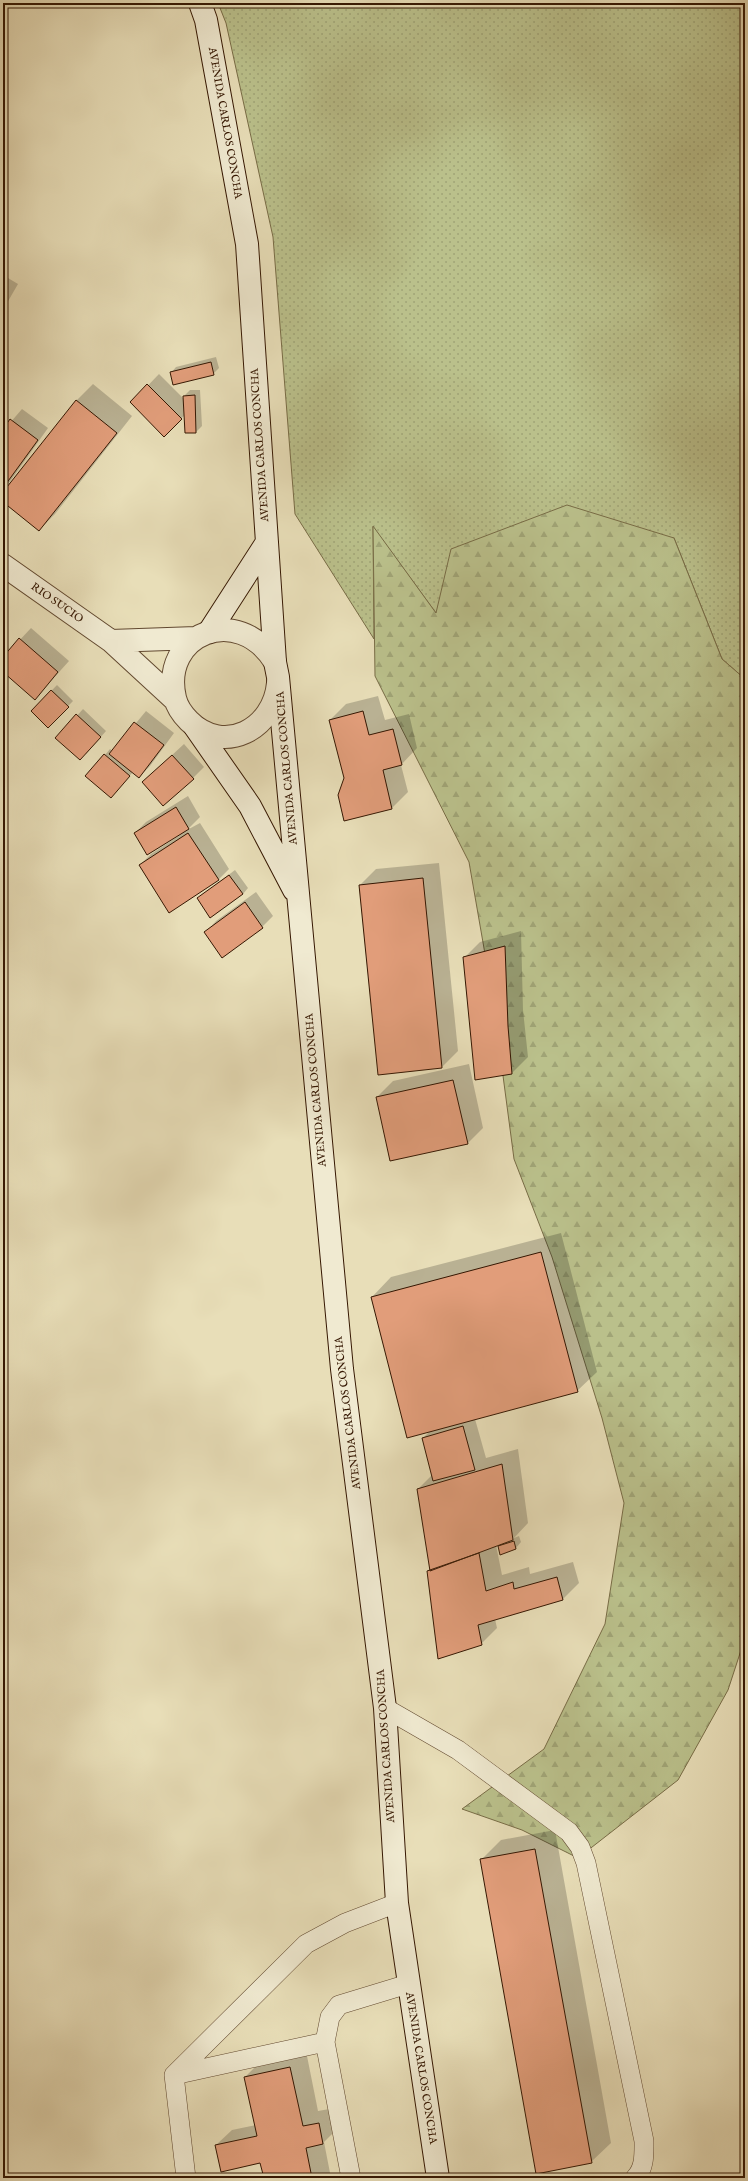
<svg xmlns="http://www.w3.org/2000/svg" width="748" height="2181" font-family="'IM FELL English',serif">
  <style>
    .grass { fill: url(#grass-dots); stroke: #786c46 }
    .forest { fill: url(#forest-firs); stroke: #786c46 }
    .shadow { fill: #0003 }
    .building { fill: #e19d7a; stroke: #351702 }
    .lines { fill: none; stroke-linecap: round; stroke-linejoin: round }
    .lane-casing { stroke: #624930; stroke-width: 20 }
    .street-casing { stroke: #624930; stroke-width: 24 }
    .secondary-casing { stroke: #351702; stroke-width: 24 }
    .lane { stroke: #f0ead1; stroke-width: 19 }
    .street { stroke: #f0ead1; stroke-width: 22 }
    .secondary { stroke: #f0ead1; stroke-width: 22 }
    .labels { text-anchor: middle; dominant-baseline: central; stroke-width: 3; stroke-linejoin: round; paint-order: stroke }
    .street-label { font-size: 11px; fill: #351702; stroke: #f0ead1 }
  </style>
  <defs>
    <pattern id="grass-dots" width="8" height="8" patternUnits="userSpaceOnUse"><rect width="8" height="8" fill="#bac08b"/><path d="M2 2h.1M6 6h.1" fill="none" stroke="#a0a476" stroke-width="1.8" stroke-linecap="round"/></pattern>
    <pattern id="forest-firs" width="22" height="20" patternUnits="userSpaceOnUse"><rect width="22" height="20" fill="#bac08b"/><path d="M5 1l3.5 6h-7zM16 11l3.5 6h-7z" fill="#a0a476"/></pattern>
  </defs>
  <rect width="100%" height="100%" fill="#e8deb8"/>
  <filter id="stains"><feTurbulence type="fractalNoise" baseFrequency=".005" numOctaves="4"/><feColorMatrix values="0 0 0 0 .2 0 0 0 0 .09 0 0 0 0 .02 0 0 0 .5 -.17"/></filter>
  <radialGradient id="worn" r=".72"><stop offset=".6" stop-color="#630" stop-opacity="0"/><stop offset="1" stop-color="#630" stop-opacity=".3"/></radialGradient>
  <path class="grass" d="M218,3h527v676l-23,-20 -48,-121 -238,75 -63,-86 1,112 -79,-125 -22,-277 -47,-214z"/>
  <path class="forest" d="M567,505l107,33 48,121 23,20v959l-17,52 -50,90 -100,78 -56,-28 -60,-21 82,-60 61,-125 19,-121 -22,-85 -50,-161 -38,-98 -21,-159 -24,-138 -94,-186 -2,-150 63,87 15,-64z"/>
  <path class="shadow" d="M3,275l15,9 -15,26z
    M216,357l3,11 -6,6 -42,-1 5,-6z
    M159,374l25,25v-3l6,-6h10l2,36 -6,6h-10l-1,-17 -21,20 -32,-33z
    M93,384l39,32 -77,98 -16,16 -36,-29v-70l19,-22 26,19 -42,59 1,1 70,-88z
    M31,628l38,33 -34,38 -32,-28v-13z
    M57,685l16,16 -25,26 -16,-16z
    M378,696l7,24 24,-6 8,34 -16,17 7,27 -16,16 -47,12v-42l-15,-58 16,-16z
    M83,709l23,22 -20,23 -29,-16z
    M146,711l28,22 -24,33 -11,11 -6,-5 -17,19 -29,-15 23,-27 3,2z
    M184,744l20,23 -11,11 -50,4z
    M188,796l12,21 -13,13 13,-7 29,46 -11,11 -78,-15 11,-11 29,-19 -45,-2 11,-11z
    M439,863l19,188 -16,16 -82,-182 16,-16z
    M235,870l13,18 -5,6 -45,4z
    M256,892l17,24 -11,11 -57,6 11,-12z
    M521,931l2,79 5,47 -16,16 -48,-115 16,-16z
    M469,1064l14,64 -16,16 -90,-47 16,-16z
    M561,1233l36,139 -20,19 -102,28 11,39 32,-9 10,74 -14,15 5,-2 2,6 -5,6 -17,-2 4,-3 -7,2 6,30 27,-8 1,7 43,-12 6,21 -16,16 -68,20 2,9 -16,16 -50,-75 -13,-80 15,-15 -10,-36 8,-8 -59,-133 19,-20z
    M555,1830l56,313 -20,19 -110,-302 20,-20z
    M306,2051l12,60 17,-3 4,19 -15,15 7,36h-66l-4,-16 -45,-17 16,-15 24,-5 -11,-48 16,-16z"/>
  <path class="building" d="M211,362l3,13 -41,10 -3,-13z
    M147,384l35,35 -18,18 -34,-35z
    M195,395l1,38h-11l-2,-37z
    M76,400l41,33 -78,98 -36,-29v-10z
    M10,419l28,21 -35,48v-59z
    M19,638l39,34 -23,28 -32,-28v-15z
    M51,690l18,17 -21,21 -17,-17z
    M363,711l6,24 24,-6 9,36 -19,5 9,39 -48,12 -6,-26 6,-17 -15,-58z
    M76,714l25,23 -21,23 -25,-22z
    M134,722l30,23 -25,33 -30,-24z
    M104,754l26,22 -19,22 -26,-22z
    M172,755l22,24 -31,27 -21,-24z
    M176,807l13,22 -42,26 -13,-22z
    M188,833l31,47 -50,33 -30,-48z
    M229,875l14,19 -33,24 -13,-20z
    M423,878l19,190 -64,7 -19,-190z
    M245,902l18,26 -41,30 -18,-26z
    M505,946l3,80 4,48 -37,6 -12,-123z
    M453,1080l15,64 -78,17 -14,-64z
    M541,1252l37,140 -171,46 -36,-141z
    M463,1426l12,44 -42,11 -11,-43z
    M502,1464l11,76 -83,31 -13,-82z
    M514,1541l2,8 -16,6 -2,-9z
    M479,1553l7,38 27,-9 1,7 43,-12 6,23 -85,25 4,20 -44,14 -11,-88z
    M535,1849l57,314 -56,11 -56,-315z
    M290,2067l13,59 16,-3 4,21 -17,4 6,30h-48l-4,-15 -39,9 -6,-27 42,-9 -13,-59z"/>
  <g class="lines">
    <defs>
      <path id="lane" d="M385,1708l73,42 111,82 11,15 6,16 58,278c0,13 1,27 -9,37
        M174,2075l151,-33
        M186,2178l-12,-103 132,-131 39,-21 52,-20
        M351,2178l-26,-136 5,-25 9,-12 69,-21"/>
      <path id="street" d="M3,565l108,76 64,59
        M111,641l85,-3
        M275,662c-37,-60 -115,-28 -100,36 2,9 7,16 14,23 35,35 85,8 89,-38"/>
      <path id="secondary" d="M200,3l6,17 41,224 28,418 3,15 64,692 43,339 12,195 41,275
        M209,632l58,-90
        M195,727l55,79 44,84"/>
    </defs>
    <use href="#lane" class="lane-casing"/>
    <use href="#street" class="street-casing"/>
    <use href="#secondary" class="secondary-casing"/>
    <use href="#lane" class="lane"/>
    <use href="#street" class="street"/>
    <use href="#secondary" class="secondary"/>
  </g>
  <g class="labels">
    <g class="street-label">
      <text transform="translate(225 123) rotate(80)">AVENIDA CARLOS CONCHA</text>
      <text transform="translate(260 445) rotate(-94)">AVENIDA CARLOS CONCHA</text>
      <text transform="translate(57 603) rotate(35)">RIO SUCIO</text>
      <text transform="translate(287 768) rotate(-95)">AVENIDA CARLOS CONCHA</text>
      <text transform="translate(316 1090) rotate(-95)">AVENIDA CARLOS CONCHA</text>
      <text transform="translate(348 1413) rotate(-97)">AVENIDA CARLOS CONCHA</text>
      <text transform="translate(386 1746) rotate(-94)">AVENIDA CARLOS CONCHA</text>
      <text transform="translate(421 2068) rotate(81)">AVENIDA CARLOS CONCHA</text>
    </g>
  </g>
  <rect width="748" height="2181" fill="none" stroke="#e8deb8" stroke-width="16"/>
  <rect x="4" y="4" width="740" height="2173" fill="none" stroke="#351702" stroke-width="2"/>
  <rect x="8" y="8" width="732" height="2165" fill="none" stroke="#351702"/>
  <rect width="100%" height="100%" filter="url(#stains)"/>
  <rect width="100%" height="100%" fill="url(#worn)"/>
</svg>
